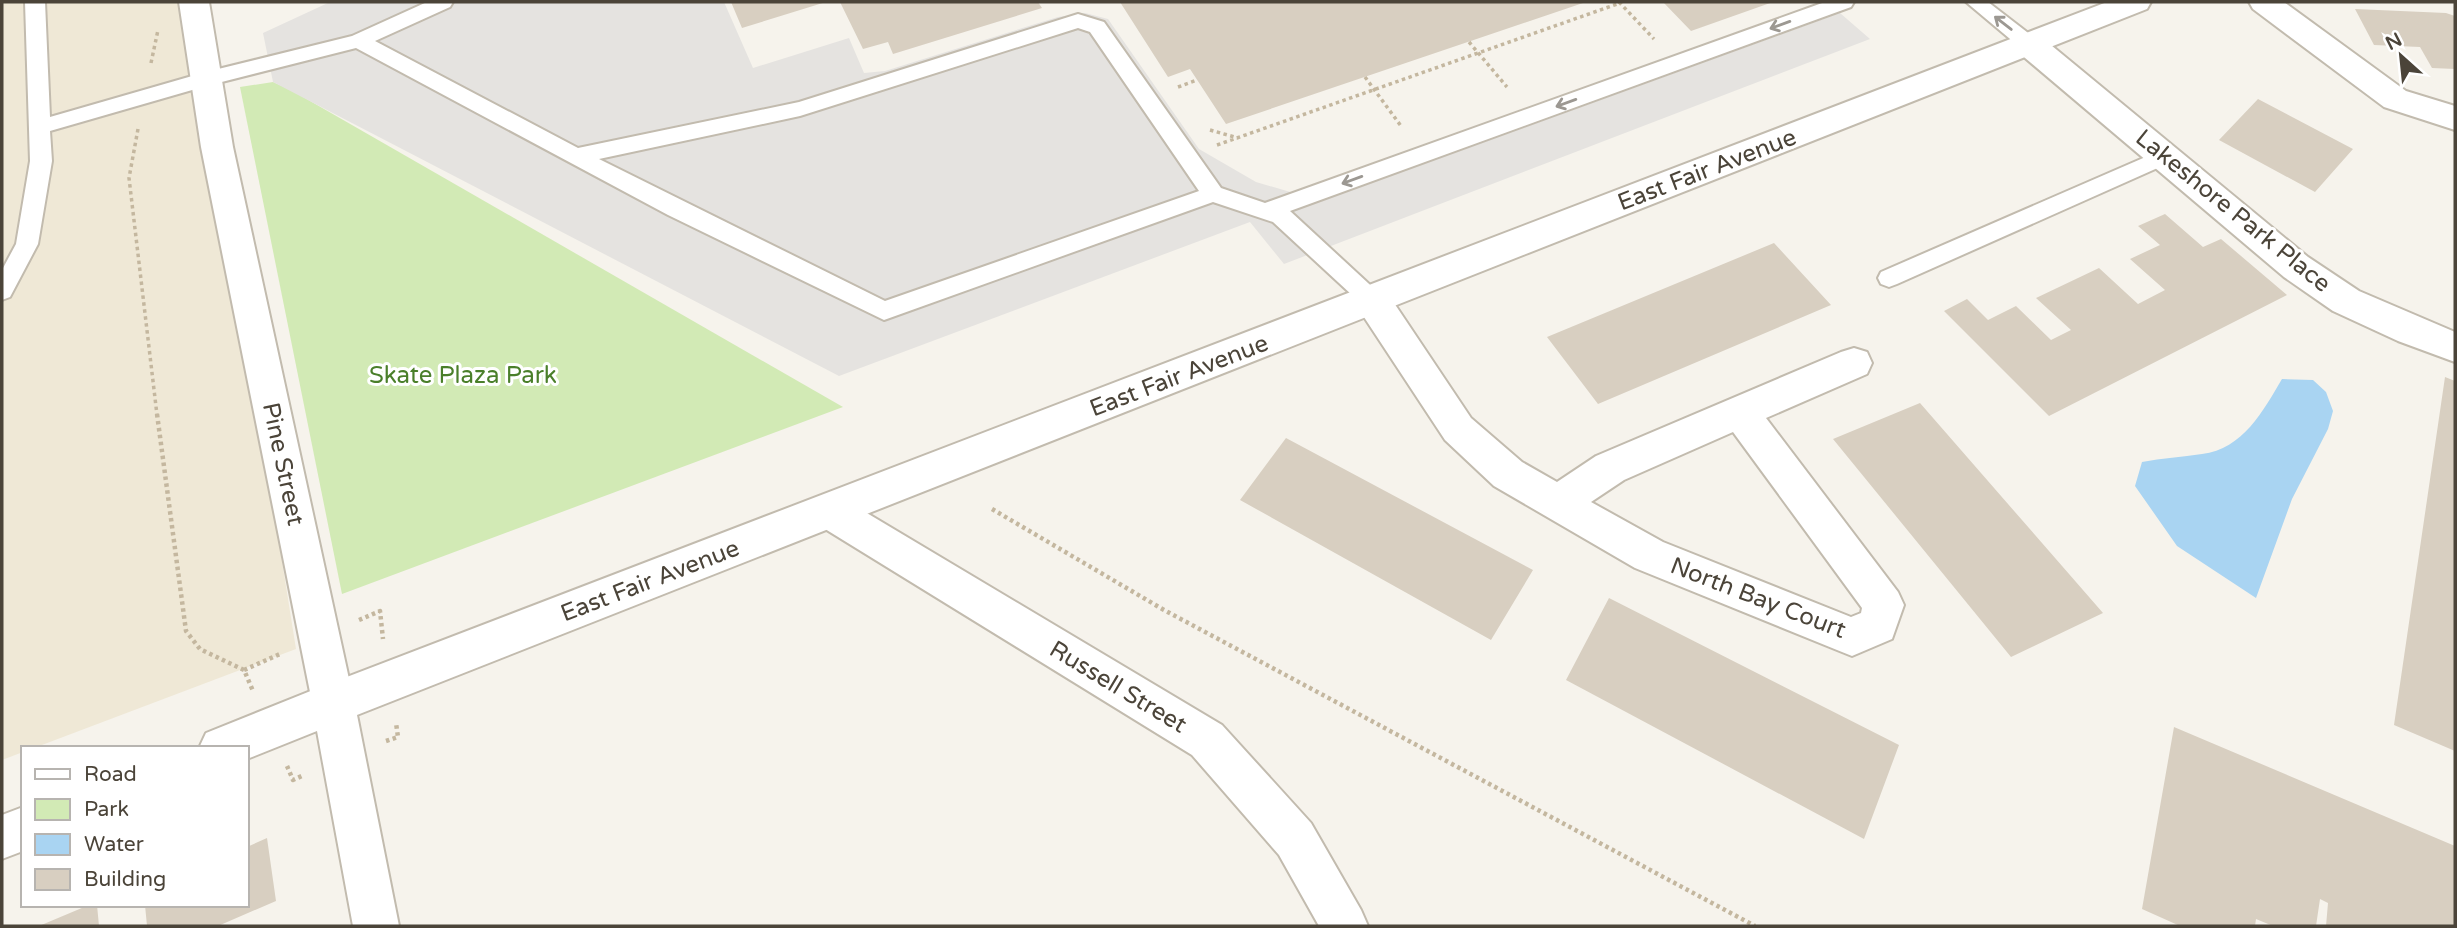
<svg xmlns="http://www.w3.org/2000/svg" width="2457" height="928" font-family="'Varela Round',sans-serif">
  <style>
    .education { fill: #efe8d6 }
    .green { fill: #d2eab5 }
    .parking { fill: #e5e3e0 }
    .water { fill: #a9d4f2 }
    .building { fill: #d8cfc1 }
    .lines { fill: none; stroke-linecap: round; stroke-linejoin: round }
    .service-casing { stroke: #c2bbae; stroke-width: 4 }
    .minor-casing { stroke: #c2bbae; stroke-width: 4 }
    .tertiary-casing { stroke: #c2bbae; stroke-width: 4 }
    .path-far1 { stroke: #c4b79f; stroke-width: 3.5; stroke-dasharray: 3.5 3.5; stroke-linecap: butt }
    .path { stroke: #c4b79f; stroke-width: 4.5; stroke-dasharray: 3.5 3.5; stroke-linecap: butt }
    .service { fill: #fff; fill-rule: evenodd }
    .minor { fill: #fff; fill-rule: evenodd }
    .tertiary { fill: #fff; fill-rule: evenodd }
    .oneway { stroke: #9c9892 }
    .labels { text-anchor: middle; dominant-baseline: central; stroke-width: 6; stroke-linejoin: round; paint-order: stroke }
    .street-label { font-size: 24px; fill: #4b4439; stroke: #fff }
    .park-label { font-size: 24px; fill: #4a7f2a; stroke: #fff }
  </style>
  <rect width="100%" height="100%" fill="#f6f3ec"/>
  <path class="education" d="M2,2h191l103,647 -262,99h-11v4l-21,8z"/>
  <path class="green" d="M273,82l18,8 552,317 -501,187 -102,-507z"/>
  <path class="parking" d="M330,2h394l29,66 96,-30 15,35 21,-2 173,-54 27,-4 23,6 91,130 57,33 65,19 519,-188 30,26 -586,225 -34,-42 -411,154 -566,-294 -10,-49z"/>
  <path class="water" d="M2282,379l31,1 13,12 7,19 -5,18 -36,70 -36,99 -79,-52 -42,-60 7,-24c20,-4 40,-5 60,-8 41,-5 61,-43 80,-75z"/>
  <path class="building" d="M731,2h95l-84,26z
    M840,2h198l4,6 -149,46 -5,-12 -25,7z
    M1120,2h466l-360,122 -36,-55 -22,8z
    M1663,2h110l-82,29z
    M2355,9l91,4 9,3v53l-23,-1 -12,-21 -46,-2z
    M2258,99l95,50 -38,43 -96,-52z
    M2165,214l38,33 18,-8 66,56 -238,121 -105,-105 23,-12 21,21 28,-14 35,34 20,-10 -35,-32 63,-30 39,36 27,-14 -35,-31 30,-14 -22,-19z
    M1774,243l57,62 -233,99 -51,-67z
    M2445,377l10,4v370l-61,-26z
    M1920,403l183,210 -92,44 -178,-218z
    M1286,438l247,132 -42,70 -251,-140z
    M1609,598l290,147 -35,94 -298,-159z
    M2174,727l281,119v80h-129l2,-23 -8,-4 -4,27h-43l-17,-7 -1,7h-75l-38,-17z
    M267,838l9,63 -58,25h-71l-2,-21h102v-58z
    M89,905h8l2,21h-60z"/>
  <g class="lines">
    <defs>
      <path id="service" d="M25,2h20l5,115 156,-45 146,-36 75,-34h26l-3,5 -75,34 203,107 221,-46 279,-88 26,8 117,166 44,15 560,-201h29l-3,5 -561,204 91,84 3,6 -3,6 -8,3 -8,-3 -92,-85 -60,-20 -329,118 -216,-105 -312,-167 -150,38 -156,45 2,30 -14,83 -28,53 -8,3v-30l14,-26 14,-83zM1078,28l12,4 109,159 -314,110 -286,-142 201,-43z
        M1966,2h22l48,37 3,5 -3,5h-14z
        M2164,149l7,3 4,5 -4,5 -274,122 -8,3 -8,-3 -3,-6 3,-6z"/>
      <path id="minor" d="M179,2h30l24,145 121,555 -6,14 -15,6 -15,-6 -6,-14 -111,-555z
        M2249,2h35l122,89 49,15v24l-71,-23 -131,-98z
        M2029,33l11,3 268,221 51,34 96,41v30l-57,-21 -65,-30 -49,-34 -266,-225 -5,-8 5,-8z
        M1373,287l13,4 85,127 51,44 35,20 39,-26 245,-104 13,-4 13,4 5,11 -5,11 -101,44 132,174 6,13 -12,34 -40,17 -15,-6 -202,-82 -141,-82 -49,-46 -85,-129 -5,-10 5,-10zM1733,432l129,176 -1,5 -10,4 -188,-75 -72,-40 33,-22z
        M831,495l14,5 377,225 89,98 50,87 7,16h-49l-40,-71 -87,-100 -375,-231 -6,-12 6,-12z"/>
      <path id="tertiary" d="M2107,2h44l-4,7 -1790,706 42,211h-46l-36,-195 -70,28v-11h-48l7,-15 112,-45z
        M23,807v44l-21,8v-44z"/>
    </defs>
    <use href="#service" class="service-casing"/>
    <use href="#minor" class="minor-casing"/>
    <use href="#tertiary" class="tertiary-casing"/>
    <path class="path-far1" d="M1619,2l35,37
      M1469,42l38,45
      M151,63l7,-33
      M1365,77l36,49
      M1178,87l19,-7
      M138,129l-9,49 28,237
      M1210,130l28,8
      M1217,145l403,-142"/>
    <path class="path" d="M157,414l29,217 14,18 44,21 9,21
      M992,509l172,101 591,316
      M359,620l21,-9 3,28
      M244,670l36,-16
      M386,741l12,-4 -2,-14
      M287,766l6,14 11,-5"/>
    <use href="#service" class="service"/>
    <use href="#minor" class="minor"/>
    <use href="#tertiary" class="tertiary"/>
  </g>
  <defs><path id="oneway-shaft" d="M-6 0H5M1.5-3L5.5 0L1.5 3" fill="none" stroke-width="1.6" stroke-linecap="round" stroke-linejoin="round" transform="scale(1.75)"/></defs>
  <g class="oneway">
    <use href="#oneway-shaft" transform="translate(2003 23) rotate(-142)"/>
    <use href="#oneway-shaft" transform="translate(1780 25) rotate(160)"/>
    <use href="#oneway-shaft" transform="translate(1566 103) rotate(160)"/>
    <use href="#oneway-shaft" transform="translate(1352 180) rotate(160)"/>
  </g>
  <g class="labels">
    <g class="street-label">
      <text transform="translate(1707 170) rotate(-21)">East Fair Avenue</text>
      <text transform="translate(2233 211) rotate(39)">Lakeshore Park Place</text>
      <text transform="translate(1179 376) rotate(-21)">East Fair Avenue</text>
      <text transform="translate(283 464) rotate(78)">Pine Street</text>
      <text transform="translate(650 581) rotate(-21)">East Fair Avenue</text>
      <text transform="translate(1758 598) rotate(21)">North Bay Court</text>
      <text transform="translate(1118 687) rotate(31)">Russell Street</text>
    </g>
    <g class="park-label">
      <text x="463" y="375">Skate Plaza Park</text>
    </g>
  </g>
  <rect width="2457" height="928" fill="none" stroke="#4b4439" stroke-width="7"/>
  <rect x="21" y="746" width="228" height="161" fill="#ffffff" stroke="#b7b4b0" stroke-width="2"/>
  <rect x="35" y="769" width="35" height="10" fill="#ffffff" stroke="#b7b4b0" stroke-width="2"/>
  <text x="84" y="781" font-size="21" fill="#4b4439">Road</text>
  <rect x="35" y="799" width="35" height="21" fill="#d2eab5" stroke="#b7b4b0" stroke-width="2"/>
  <text x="84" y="816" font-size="21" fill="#4b4439">Park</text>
  <rect x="35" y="834" width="35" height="21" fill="#a9d4f2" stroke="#b7b4b0" stroke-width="2"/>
  <text x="84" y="851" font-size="21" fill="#4b4439">Water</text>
  <rect x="35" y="869" width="35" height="21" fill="#d8cfc1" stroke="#b7b4b0" stroke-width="2"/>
  <text x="84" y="886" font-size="21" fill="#4b4439">Building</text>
  <g transform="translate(2401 56) rotate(333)" stroke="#ffffff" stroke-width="5" paint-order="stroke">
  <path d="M0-5L12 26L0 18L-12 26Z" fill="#4b4439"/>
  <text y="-10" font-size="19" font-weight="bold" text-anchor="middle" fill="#4b4439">N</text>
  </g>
</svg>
